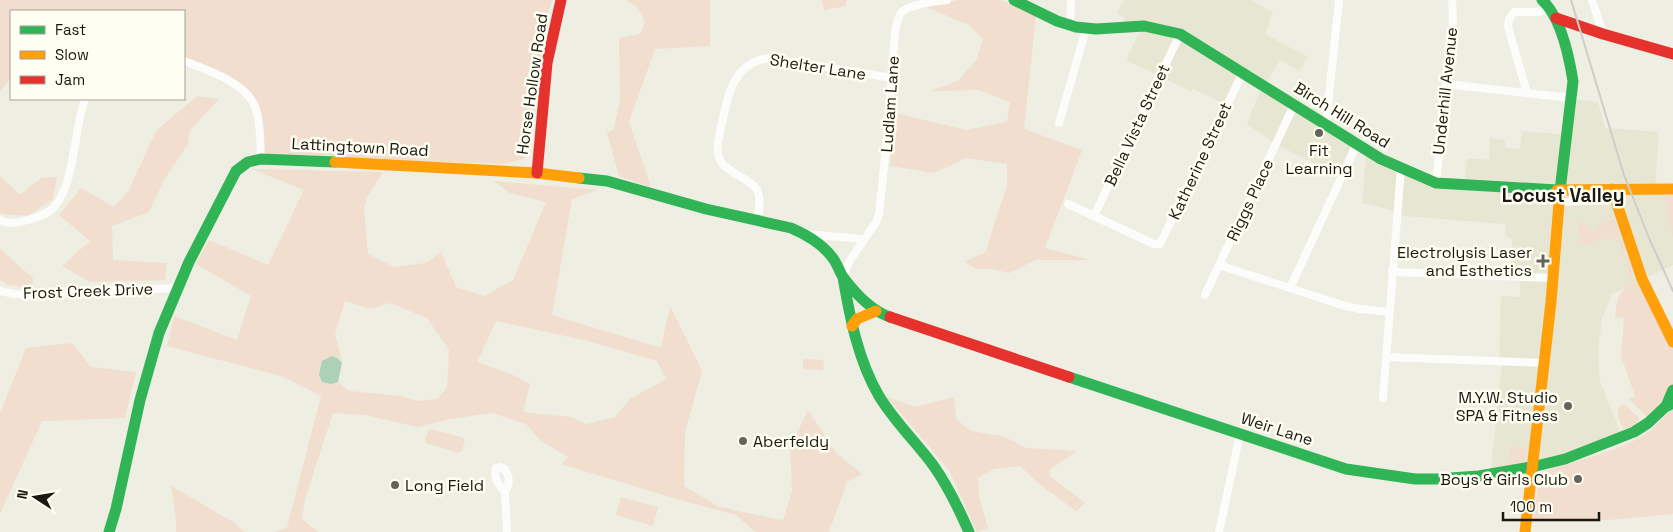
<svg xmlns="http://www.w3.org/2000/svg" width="1673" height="532" font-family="'Space Grotesk',sans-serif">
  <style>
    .built { fill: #e7e6d2 }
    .green { fill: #f1dece; fill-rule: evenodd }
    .water { fill: #acd1b6 }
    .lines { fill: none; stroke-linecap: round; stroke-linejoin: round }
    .street { stroke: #fcfcfb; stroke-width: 8 }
    .fast { stroke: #30b455; stroke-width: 11 }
    .slow { stroke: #ff9f0a; stroke-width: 11 }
    .jam { stroke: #e5322d; stroke-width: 11 }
    .rail { stroke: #cdcdca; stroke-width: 2 }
    .poi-dot { fill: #64645b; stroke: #fffef2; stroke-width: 2 }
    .labels { text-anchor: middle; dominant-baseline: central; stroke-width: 5; stroke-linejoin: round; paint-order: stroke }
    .street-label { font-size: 16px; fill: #191912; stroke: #fffef2 }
    .poi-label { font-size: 16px; fill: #191912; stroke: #fffef2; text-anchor: end }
    .quarter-label { font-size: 19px; font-weight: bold; fill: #191912; stroke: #fffef2 }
  </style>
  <rect width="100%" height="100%" fill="#eeeee3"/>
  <path class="built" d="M1123,0h128l22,12 -8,22 43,23 -9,14 -19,-11 -13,21 89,55 -19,38 -58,-28 -32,-22 13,-33 -23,-15 -14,27 -30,-14 -1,3 -66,-32 15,-31 -17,-8v-4l-7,-3z
    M1573,99l25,3 7,26 54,4 -4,56 18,1v76l-61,29 -10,24 -4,33 2,30 20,51 -45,21 -69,18 -15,-2 11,-105 -3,-5 2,-63 19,1v-14l-9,-12 1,-32 -6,-2 -1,-13 -100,-8 -14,-6 -29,-7 4,-46 62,29 37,-7 2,-21 22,2 1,-22 15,2v8l15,1 2,-18 48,4z"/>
  <path class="green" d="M0,0h552l-6,19 -15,127 -8,13 -21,5 -239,-8 -2,-31 -17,-37 -40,-23 -20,-7v-47h-173v67l-11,13z
    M626,0h84v46l-55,3 -26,73 22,65 -32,-11 -12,-43 7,-4 6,-29 -1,-62 21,-4 5,-12 -8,-15z
    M822,0h25l-1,6 -22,4z
    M958,0h43l35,16 -12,113 58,21 -37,98 45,12h-55l-26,13 -17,-4h-15l-13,-7 22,-10 9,-31 12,-35v-22l-41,-6 -32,15 -44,-7 5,-53 71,17 41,-8 3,-20 -31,-12 -48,1 27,-10 19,-22 6,-20 -14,-14 -43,-18z
    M197,96l22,3 -29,31 -2,14 -24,36 -15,32 -37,14 1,34 54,3 -2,17 -75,2 -28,-16 28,-25 -31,-26 22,-27 33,19 15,-17 27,-59z
    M252,169l131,3 -16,25 -3,12 4,45 26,13 32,-4 15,-11 15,35 28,9 29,-16 33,-78 -36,-9 -16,-12 104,9 -26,9 -20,116 109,33 9,-42 32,65 -17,61 -1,54 35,21 64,13 9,-29 -2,-43 18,-38 28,43 26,21 -15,8 -18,50h-74l-19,-17 -59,-16 -116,-35 7,-7 -27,-16 -15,-17 -34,-11 -42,6 -32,8 -53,-12 -32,-2 -28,86 -3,20 16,13h-45l14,-4 34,-132 -40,-20 -114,-30 7,-30 63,24 14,-44 -55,-32 13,-24 59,25 36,-75zM345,301l26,8 19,-6 37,15 22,32 -2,37 -9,12 -21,2 -16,-5 -52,-5 -11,-9 -7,2 -9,-2 15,-24 5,5 -7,-29zM496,321l92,20 69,20 9,18 -36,20 -15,18 -29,7 -15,-7 -48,-5 7,-28 -19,-10 -34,-12z
    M0,176l20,19 21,-17 16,-1 -4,22 -25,17 -26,-2 -2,-2z
    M1667,195h6v44l-8,-38z
    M1605,220h10l18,55v3l-4,1 -3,-3 3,-3 -11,-35 -23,1 -1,6 -15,-1v-3h2l1,-5 -4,-1v-12l7,-1v4h5l1,6h6v-7l8,-1z
    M0,249l33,29 -1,10 -24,-3 -8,-5z
    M1642,279l31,63v48l-22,31 -22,-22 6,-3 -14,-40 3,-38 -9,-1c3,-25 4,-27 27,-38z
    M72,343l19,24 45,5 -11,46 -83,3 -42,93v-101l26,-65z
    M803,359l21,1 -1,10 -20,-1z
    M887,397l28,10 39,-10 2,22 15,12 32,5 23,12 51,3 -28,19 2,7 34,26 -9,8 -38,-28 -18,-17 -26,3 -16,9 1,18 9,32 -11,4 -28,-62z
    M1621,404l4,1 14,13 -2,6 -12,6c-6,-7 -10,-18 -4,-26z
    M1673,408v106l-65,6h-50l-23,1 -1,-3 5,-45c37,-13 80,-20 112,-43 8,-7 14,-15 22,-22z
    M430,429l32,8 3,3 -3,11 -3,2 -33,-10 -1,-3 3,-9z
    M1511,446l16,2c-1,17 -8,18 -23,20v-6l5,1z
    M171,486l62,36 12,10h-69v-12z
    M621,497l37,10 -5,19 -37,-11z"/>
  <path class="water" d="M332,356l5,2 5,5 -4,19 -7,2 -9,-2 -3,-7 3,-14z"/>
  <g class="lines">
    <path class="street" d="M1592,0l11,34
      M1070,25l1,-25
      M184,61c23,9 64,22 72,48 5,16 4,34 5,50
      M1446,84l125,14
      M1527,93l-19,-66 1,-8 5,-7h25l11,-5
      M1059,123l27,-94
      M1326,124l13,-124
      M1436,183l17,-165 -1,-18
      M1560,202l55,-2
      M1068,204l86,40h6l83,-172
      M1094,216l86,-182
      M0,220c8,5 18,3 27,0 9,-2 20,-5 27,-13 21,-22 20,-80 31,-108
      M757,221c6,-30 3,-34 -23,-48 -6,-4 -11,-7 -14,-13 -5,-10 -1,-23 1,-33 7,-31 11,-64 48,-69l123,20
      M805,234l58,5
      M1219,265l126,41 15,3 29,3
      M1392,272l162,6
      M843,277l6,-15 27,-40 3,-8 9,-85 7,-97c1,-6 2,-13 6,-19 7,-9 34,-11 46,-13
      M1290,288l67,-144
      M0,291l14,3 14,1 148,-7
      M1205,295l89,-190
      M1386,357l158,6
      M1383,398l18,-230
      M505,492c-6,-6 -12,-15 -9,-24l3,-1c11,2 12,17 6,25l2,40
      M1219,532l21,-98"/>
    <path class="fast" d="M1014,0l43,21 19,6 20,2 48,-3 36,8 201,125 55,24 121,7
      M1542,0c19,17 27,56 31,81l-13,110
      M579,178l28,3 99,28 85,19c14,6 31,16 41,29 5,6 7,14 11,20 12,16 29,34 47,40
      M843,277c7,41 15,83 36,119 15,25 37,46 54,69 15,21 26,44 36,67
      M1069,377l277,92 69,10h21l43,-3 57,-10 29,-7 69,-27 14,-9 17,-16 8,-4
      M1667,404l6,-14
      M109,532l7,-23 24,-109 19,-67 30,-71 47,-91 12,-9 13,-3 74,3"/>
    <path class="slow" d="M335,162l202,11 42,5
      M1612,189l30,90 31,63
      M1557,190l116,-1
      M852,326l5,-7 19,-8
      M1525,532l26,-230 9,-111"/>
    <path class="jam" d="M1556,18l47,16 70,20
      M537,173l10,-110 14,-63
      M890,317l179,60"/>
    <path class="rail" d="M1571,0l53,175 25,63 24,53"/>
  </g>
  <g class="poi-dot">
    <circle cx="1319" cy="133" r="5"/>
    <path d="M1540.5 253.5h5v5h5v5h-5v5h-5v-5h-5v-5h5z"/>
    <circle cx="1568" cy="406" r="5"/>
    <circle cx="743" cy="441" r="5"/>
    <circle cx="1578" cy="479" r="5"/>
    <circle cx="395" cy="485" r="5"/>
  </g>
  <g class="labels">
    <g class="street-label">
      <text transform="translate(818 67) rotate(9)">Shelter Lane</text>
      <text transform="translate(532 84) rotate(-82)">Horse Hollow Road</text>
      <text transform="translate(1445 91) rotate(-84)">Underhill Avenue</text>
      <text transform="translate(890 104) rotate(-86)">Ludlam Lane</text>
      <text transform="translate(1342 115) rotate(32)">Birch Hill Road</text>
      <text transform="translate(1137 125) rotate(-65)">Bella Vista Street</text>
      <text transform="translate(360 147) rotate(3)">Lattingtown Road</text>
      <text transform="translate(1200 161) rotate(-65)">Katherine Street</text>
      <text transform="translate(1250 200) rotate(-65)">Riggs Place</text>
      <text transform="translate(88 291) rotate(-2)">Frost Creek Drive</text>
      <text transform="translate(1277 429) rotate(18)">Weir Lane</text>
    </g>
    <g class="poi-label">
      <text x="1319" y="150" text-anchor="middle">Fit<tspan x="1319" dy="18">Learning</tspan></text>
      <text x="1532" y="252">Electrolysis Laser<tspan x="1532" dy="18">and Esthetics</tspan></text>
      <text x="1558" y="397">M.Y.W. Studio<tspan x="1558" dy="18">SPA &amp; Fitness</tspan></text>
      <text x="753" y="441" text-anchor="start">Aberfeldy</text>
      <text x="1568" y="479">Boys &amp; Girls Club</text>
      <text x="405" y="485" text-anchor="start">Long Field</text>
    </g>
    <g class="quarter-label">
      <text x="1563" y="195">Locust Valley</text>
    </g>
  </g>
  <rect x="10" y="10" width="175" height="90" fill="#fffef2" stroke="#a3a298"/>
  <rect x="20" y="26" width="25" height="8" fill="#30b455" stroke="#a3a298"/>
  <text x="55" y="35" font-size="15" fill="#191912">Fast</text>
  <rect x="20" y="51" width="25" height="8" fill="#ff9f0a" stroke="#a3a298"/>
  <text x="55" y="60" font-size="15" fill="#191912">Slow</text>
  <rect x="20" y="76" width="25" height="8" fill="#e5322d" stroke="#a3a298"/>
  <text x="55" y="85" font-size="15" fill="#191912">Jam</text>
  <g transform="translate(35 497) rotate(282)" stroke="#fffef2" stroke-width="4" paint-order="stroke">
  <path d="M0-4L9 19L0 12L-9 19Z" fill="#191912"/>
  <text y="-8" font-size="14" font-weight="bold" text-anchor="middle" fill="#191912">N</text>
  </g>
  <path d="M1503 512v8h96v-8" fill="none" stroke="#191912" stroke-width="2.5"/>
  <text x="1510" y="512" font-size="15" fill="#191912" stroke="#fffef2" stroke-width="4" paint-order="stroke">100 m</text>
</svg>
